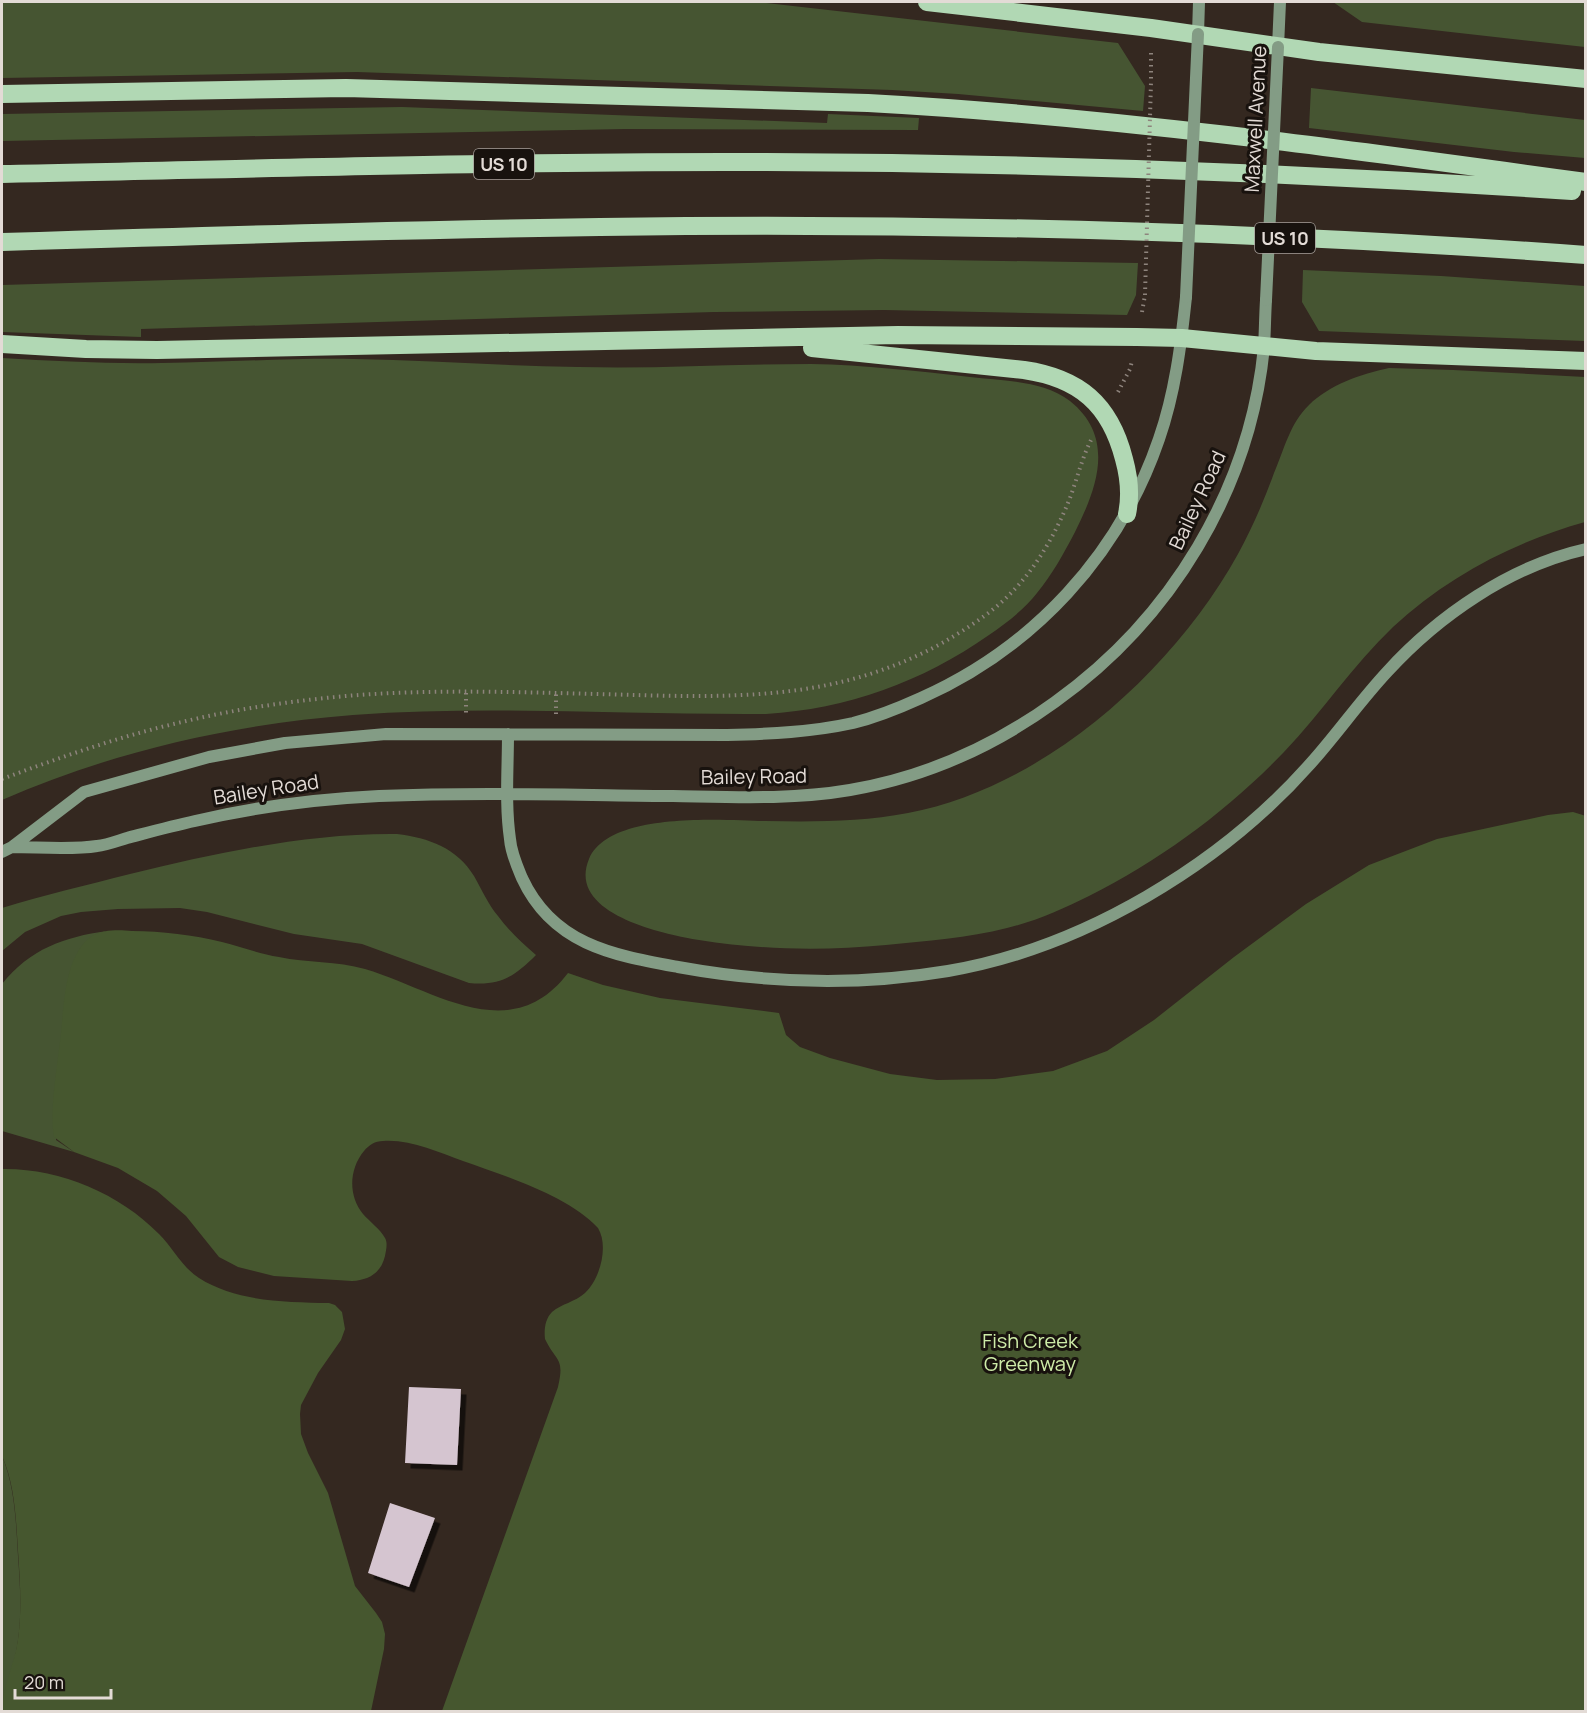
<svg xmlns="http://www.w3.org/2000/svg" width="1587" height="1713" font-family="Manrope,sans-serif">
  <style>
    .green { fill: #465532 }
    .forest { fill: #46572f }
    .building { fill: #d5c5d0; filter: url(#shadow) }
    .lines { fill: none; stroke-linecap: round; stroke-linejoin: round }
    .path { stroke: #8e847d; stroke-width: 4; stroke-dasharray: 1.5 4.5; stroke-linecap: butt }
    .secondary { stroke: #839c85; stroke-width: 12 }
    .highway { stroke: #b1d8b4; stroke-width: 18 }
    .path-bridge { stroke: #8e847d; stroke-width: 4; stroke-dasharray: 1.5 4.5; stroke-linecap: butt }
    .secondary-bridge { stroke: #839c85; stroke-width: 12 }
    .labels { text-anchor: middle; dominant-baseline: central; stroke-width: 6; stroke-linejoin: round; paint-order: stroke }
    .shield { fill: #18120e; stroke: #a69f9a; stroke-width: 1.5 }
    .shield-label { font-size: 18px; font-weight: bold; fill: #e3dbd6 }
    .street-label { font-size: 20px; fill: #e3dbd6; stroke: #18120e }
    .park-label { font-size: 20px; fill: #ceeca8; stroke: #18120e }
  </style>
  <defs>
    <filter id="shadow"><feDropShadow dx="5.5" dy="5.5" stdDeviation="0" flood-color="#0009"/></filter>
  </defs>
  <rect width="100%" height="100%" fill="#342820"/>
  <path class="green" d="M2,2h756l360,41 27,43 -2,25 -185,-17 -66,-4 -535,-18 -355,6z
    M1333,2h252v45l-223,-25z
    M1311,88l274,32v38l-71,-6 -205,-24z
    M402,107l425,16 1,-9 91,4 -1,12 -293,-1 -623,12v-27z
    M879,259l259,4 -2,32 -9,20 -243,-5 -170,2 -573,17v8l-139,-5v-47z
    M1303,270l138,6 144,10v55l-266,-10 -17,-29z
    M2,358c53,3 106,6 160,5 64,-1 128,-5 192,-4 75,1 149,7 224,8 78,2 155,-3 233,-3 53,1 106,7 159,13 33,4 73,3 100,24 46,37 27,87 5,131 -11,21 -23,43 -38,61 -13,17 -31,30 -48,42 -67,47 -142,74 -223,79 -138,1 -276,-9 -413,1 -119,9 -242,37 -351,85z
    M1389,368l64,2 132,7v145c-71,20 -137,54 -192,105 -40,38 -71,85 -109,125 -57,59 -122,107 -195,144 -26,13 -53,25 -82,32 -39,10 -81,13 -121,17 -63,6 -124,5 -187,-5 -35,-6 -133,-26 -110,-81 20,-48 133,-39 176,-38 47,1 96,1 143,-8 136,-26 264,-140 330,-259 14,-26 26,-53 36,-81 10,-23 16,-50 35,-68 20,-20 52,-31 80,-37z
    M397,834c32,4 60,14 77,42 8,14 14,28 24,40 11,15 24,27 38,39 -21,21 -35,31 -67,28l-107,-39 -68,-10 -87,-22 -27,-4 -62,1 -37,3 -20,4 -36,16 -23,19v-43c42,-13 85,-23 128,-34 87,-21 177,-41 267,-40z
    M107,931c-16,5 -22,12 -31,26l-20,183 18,12 -72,-21v-147c28,-35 62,-47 105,-53z
    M2,1456c13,31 14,66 16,100 2,28 4,56 0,84 -3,23 -10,45 -16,67z"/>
  <path class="forest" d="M1573,812l13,4 -1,895h-1143l116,-324c7,-30 -2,-25 -13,-48 -1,-9 0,-20 7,-27 9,-8 23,-10 33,-19 15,-14 24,-47 13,-65 -31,-33 -93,-52 -135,-67 -25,-9 -53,-22 -80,-20 -8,0 -14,4 -19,10 -15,18 -16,45 -1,63 7,8 17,15 22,24 3,5 1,12 0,18 -4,17 -16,24 -33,25l-78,-5 -36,-9 -19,-10 -33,-41 -29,-25 -39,-23 -44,-16 -20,-15c-5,-29 4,-74 7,-104 3,-29 4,-79 31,-97 12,-7 28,-6 40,-5 30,0 61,4 90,11 19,5 38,12 57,15 28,6 58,4 86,12 68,20 145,80 203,4l35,12 57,13 119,15 7,22 14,12 30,11 60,16 47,6 58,-1 58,-8 54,-20 47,-31 80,-63 72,-53 63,-39 68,-26 111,-24z
    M2,1169c57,-1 117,24 157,65 14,14 23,33 40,44 38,24 86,24 130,25l6,2 7,7 3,17 -4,11 -23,33 -17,32 -1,9 1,20 7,19 20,40 27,93 21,27 6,9 3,12 -1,15 -13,62h-369c0,-24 13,-47 16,-72 4,-29 2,-59 0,-88 -2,-32 -3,-66 -16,-95z"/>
  <path class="building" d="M409,1387l52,2 -4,76 -52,-2z
    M390,1503l45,15 -26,69 -41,-14z"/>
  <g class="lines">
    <path class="path" d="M1151,53v29
      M1142,312l3,-17
      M1118,392l12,-23 2,-8
      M466,693v20
      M556,714v-21
      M2,779c59,-22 119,-43 180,-57 54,-13 109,-21 164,-26 83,-7 168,-4 251,-2 124,3 234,11 347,-52 22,-13 46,-28 64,-46 28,-27 48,-63 62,-98 7,-19 12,-40 21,-58"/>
    <path class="secondary" d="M1198,34l1,-32
      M1278,47l2,-45
      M508,734c0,35 -3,70 2,105 1,14 7,27 12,39 31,67 91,77 156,89 88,16 181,19 270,4 135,-23 273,-106 363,-208 26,-29 49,-62 76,-91 51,-56 123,-106 199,-123
      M12,847c26,0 60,3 85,-1 10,-1 20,-5 30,-8 23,-6 45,-12 68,-17 60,-14 121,-22 184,-25 97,-4 196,-1 294,0 59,1 119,4 177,-6 76,-13 143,-43 205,-88 116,-83 195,-212 209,-355 1,-16 1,-31 2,-47
      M2,852l10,-5 72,-55 125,-35 76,-14 101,-9 341,1c43,-1 85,-3 126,-12 24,-6 46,-15 68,-25 112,-50 198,-142 238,-259 16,-46 22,-94 27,-142"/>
    <path class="highway" d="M927,2l224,26 168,24 267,27
      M2,94l344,-6 522,15c240,13 479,46 718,79
      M2,174c255,-5 510,-13 765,-12 268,1 537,11 805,29
      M2,242c228,-7 456,-14 684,-16 300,-2 600,7 900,29
      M2,344l84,5 71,1 741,-15 239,2 45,1 134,13 270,10
      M812,348l212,22c55,8 86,34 100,89 5,18 7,36 3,55"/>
    <path class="path-bridge" d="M1145,295l6,-213"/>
    <path class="secondary-bridge" d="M1186,297l12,-263
      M1266,300l12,-253"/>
  </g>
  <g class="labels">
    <g class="shield">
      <rect x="474" y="149" width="60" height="30" rx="4.5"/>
      <rect x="1255" y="223" width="60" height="30" rx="4.5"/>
    </g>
    <g class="shield-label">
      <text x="504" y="164">US 10</text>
      <text x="1285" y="238">US 10</text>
    </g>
    <g class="street-label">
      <text transform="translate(1255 119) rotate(-87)">Maxwell Avenue</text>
      <text transform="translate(1197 500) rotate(-65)">Bailey Road</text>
      <text transform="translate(754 776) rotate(-1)">Bailey Road</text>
      <text transform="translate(266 789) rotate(-9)">Bailey Road</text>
    </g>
    <g class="park-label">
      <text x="1030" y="1340">Fish Creek<tspan x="1030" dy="23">Greenway</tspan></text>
    </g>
  </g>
  <rect width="1587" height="1713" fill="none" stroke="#e3dbd6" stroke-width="6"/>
  <path d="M15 1689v9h96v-9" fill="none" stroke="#e3dbd6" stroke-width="3"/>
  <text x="24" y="1689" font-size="18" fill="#e3dbd6" stroke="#18120e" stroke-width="4.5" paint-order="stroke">20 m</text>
</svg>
